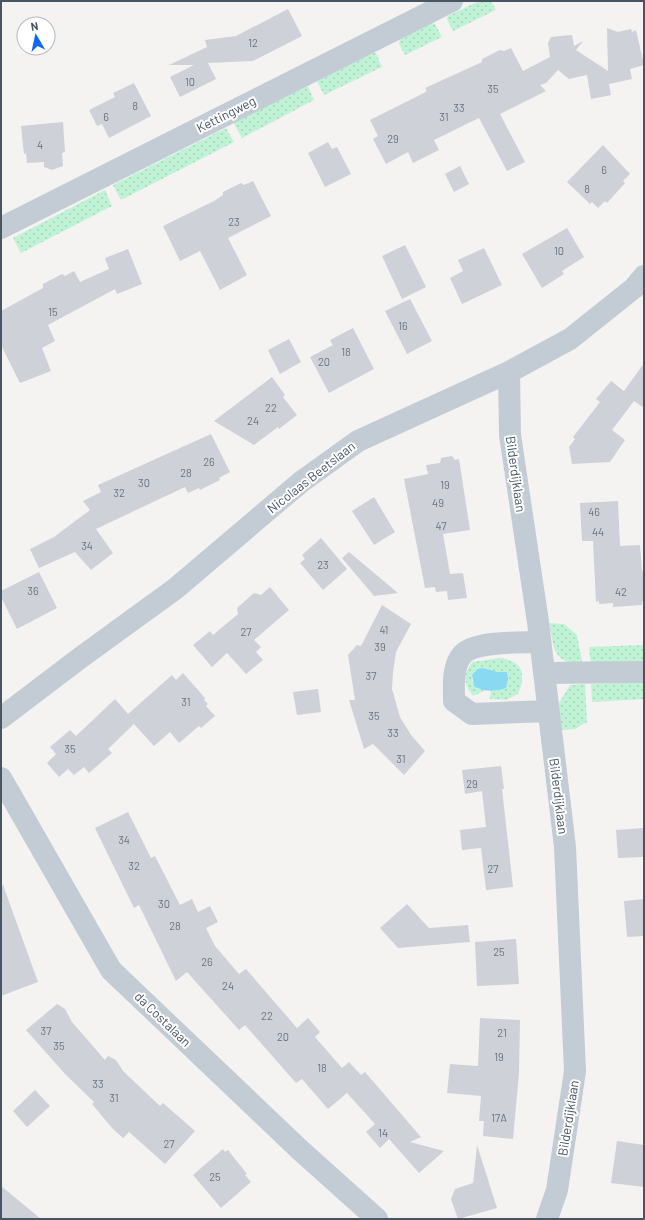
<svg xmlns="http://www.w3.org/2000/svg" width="645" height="1220" font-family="Barlow,sans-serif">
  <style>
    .grass { fill: url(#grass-dots) }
    .water { fill: #8ad9f3 }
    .building { fill: #ced1d8 }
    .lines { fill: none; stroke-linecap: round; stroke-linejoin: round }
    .minor { stroke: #c3ccd4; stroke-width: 22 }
    .labels { text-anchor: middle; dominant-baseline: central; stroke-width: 4; stroke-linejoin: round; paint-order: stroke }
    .number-label { font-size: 11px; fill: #6a7480 }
    .street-label { font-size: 13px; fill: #485562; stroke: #fff }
  </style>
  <defs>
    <pattern id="grass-dots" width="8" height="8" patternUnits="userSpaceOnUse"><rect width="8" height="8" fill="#c0f3d6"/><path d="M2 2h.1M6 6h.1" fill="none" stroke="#a6d2ba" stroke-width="1.8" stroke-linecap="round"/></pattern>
  </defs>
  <rect width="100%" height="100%" fill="#f5f2f2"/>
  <path class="grass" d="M479,1h12l5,9 -43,21 -6,-12 1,-3z
    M432,23l3,1 7,13 -37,18 -6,-11 1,-5z
    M373,52l3,1 6,14 -58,28 -7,-14z
    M308,86l6,14 -72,38 -9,-16z
    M226,128l8,14 -113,58 -8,-15z
    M105,190l7,16 -91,47 -8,-15z
    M549,623l15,1 13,11 6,31c-32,-6 -28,-15 -34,-43z
    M644,645v17l-53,3 -2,-18z
    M501,658c23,4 25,17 17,36l-12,6 -16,-1 1,-9 8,1 -27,-16v6l6,8 8,1 -13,6c-10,-13 -10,-21 -1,-34z
    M644,682v17l-52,3 -1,-18z
    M585,684l2,38 -12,7 -14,1 -2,-27 11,-18z"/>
  <path class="water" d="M483,668l14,4h10l1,7 -2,9c-10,4 -23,4 -32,-2l-2,-11 6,-6z"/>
  <path class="building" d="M288,9l14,27 -49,25 -45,2 8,16 -36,18 -10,-20 24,-12h-25l38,-18 -2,-7 31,-4z
    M607,28l11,4 13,-3 1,3 4,-2 8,35 -14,4 2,10 -23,5 2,11 -20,4 -4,-24 -18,4 -11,-9 -12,13 -6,2 6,6 -46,23 25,48 -18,9 -28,-53 -45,22 5,10 -26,13 -5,-11 -22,12 -13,-25 5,-3 -8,-16 52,-26 5,-3 -2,-3 57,-26v-3l18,-9 4,1 7,-3 12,23 27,-14 -2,-14 3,-6 21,-2 2,11 9,-5 -7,9 32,21z
    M134,83l17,33 -42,22 -7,-14 -5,2 -8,-16 26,-13 -2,-4z
    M63,122l2,30 -3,1 1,13 -11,4 -8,-3v-5l-17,1 -1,-10 -2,1 -3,-28z
    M328,142l4,7 5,-2 14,27 -26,13 -17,-34z
    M603,145l27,29 -7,7 2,2 -18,20 -2,-2 -7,7 -6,-6 -2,2 -23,-22z
    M460,166l9,18 -15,8 -9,-18z
    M253,181l18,35 -43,22 19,37 -27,15 -20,-39 -20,10 -17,-35 51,-25 9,-6v-3l18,-9 3,2z
    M567,228l17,29 -22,14 2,3 -22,14 -20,-34z
    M405,245l21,42 -24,12 -20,-43z
    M484,248l18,37 -40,19 -12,-26 13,-7 -5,-11z
    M128,249l14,35 -25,10 -2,-5 -67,36 7,16 -13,7 9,23 -31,12 -19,-38v-34l42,-23v-4l19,-10 3,2 9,-5 6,11 29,-13 -4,-11z
    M410,299l22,42 -25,13 -22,-43z
    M353,328l21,41 -45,24 -19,-36 23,-12 -3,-5z
    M289,339l12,23 -21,12 -12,-24z
    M644,363v45l-10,-7 -22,29 13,10 -15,22 -38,2 -3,-17 6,-8 -2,-2 27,-35 -4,-3 15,-18 13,10z
    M272,377l13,18 -2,2 14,18 -18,14 -1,-2 -24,18 -40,-24z
    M211,434l19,38 -11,6 1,2 -20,10 -1,-2 -11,5 -3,-6 -89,42 17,24 -22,17 -16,-18 -36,16 -9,-19 24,-12 36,-27 -7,-9 18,-9 -3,-7z
    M452,456l3,4 4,-1 11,71 -27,4 7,40 13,-1 4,25 -19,2 -1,-9 -11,1 -1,-5 -10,1 -21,-109 24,-5 -2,-9 14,-2 1,-5z
    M374,497l21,35 -21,13 -22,-34z
    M618,501l2,45 20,-1 2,26h2v31h-2v3l-29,2v-4l-14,1v-3l-3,1 -3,-61h-11l-2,-38z
    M321,538l26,31 -24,21 -23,-27 5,-4 -3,-4z
    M349,552l49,41 -24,3 -32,-38z
    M39,572l18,36 -40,21 -16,-32v-6z
    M270,587l19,23 -35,30 7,7 -5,5 7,8 -17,14 -19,-21 -15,14 -19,-22 17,-14 3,4 25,-21 -1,-6 17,-15 7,2z
    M382,605l29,19 -15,28 -3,20 -1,17 8,28 11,18 14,16 -21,24 -31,-31 -9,5 -15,-49h6l-7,-45 9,-10 4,1z
    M183,673l22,25 -1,2 4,4 -2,2 9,10 -14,12 -2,-2 -20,17 -9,-11 -16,14 -20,-22 -26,25 4,4 -23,20 -5,-6 -10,8 -6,-6 -9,8 -12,-14 9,-9 -6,-7 20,-17 6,6 39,-37 13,15 44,-39 4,5z
    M318,689l3,23 -24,3 -4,-23z
    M501,766l3,23h-2l11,98 -27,3 -5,-42 -19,2 -2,-20 26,-3 -4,-36 -17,3 -3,-24z
    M128,812l23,46 4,-2 25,49 12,-6 6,13 12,-6 8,16 -12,6 9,18 24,28 7,-5 51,59 11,-10 12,14 -5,5 27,31 7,-6 12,13 4,-3 56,65 -11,5 34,9 -25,22 -30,-34 -9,9 -14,-16 9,-8 -28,-31 -19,16 -26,-30 -6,4 -51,-58 -6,5 -52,-58 -11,9 -37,-76 -5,3 -39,-80z
    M644,828v29l-26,1 -2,-28z
    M3,885l35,97 -37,14v-110z
    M644,899v37l-17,1 -3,-36z
    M407,904l22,24 39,-3 2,17 -72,6 -18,-20z
    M516,939l3,45 -42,2 -2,-44z
    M57,1004l8,5 7,13 33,38 3,-4 8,4 7,11 37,35 3,-3 32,28 -30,33 -36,-32 -6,6 -11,-10 -20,-24 2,-2 -29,-28 -39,-44z
    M480,1018l40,2 -1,53 -6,66 -30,-3 1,-15h-5l2,-25 -34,-3 3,-29 28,2z
    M35,1090l15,16 -23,21 -14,-16z
    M617,1141l27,4v42l-33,-4z
    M477,1145l20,63 -39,11 -7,-20 4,-10 18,-6v1z
    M223,1149l2,3 3,-2 19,24 -2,1 6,7 -30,26 -28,-33z
    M1,1186l40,33h-40z"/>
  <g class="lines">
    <path class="minor" d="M1,228l451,-227
      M509,372l1,63 28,187 27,225 10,224 -18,119 -10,29
      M540,642c-19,1 -65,-2 -78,13 -10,12 -8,32 -8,46l18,13 76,-3
      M544,673l100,-1
      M1,718l79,-60 95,-69 126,-107 57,-41 151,-69 61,-33 64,-51 10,-12
      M1,778l110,192 188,179 78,70"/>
  </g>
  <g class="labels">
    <g class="number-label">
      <text x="253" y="42">12</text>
      <text x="190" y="81">10</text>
      <text x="493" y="88">35</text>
      <text x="135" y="105">8</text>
      <text x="459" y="107">33</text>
      <text x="106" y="116">6</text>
      <text x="444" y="116">31</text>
      <text x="393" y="138">29</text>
      <text x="40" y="144">4</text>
      <text x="604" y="169">6</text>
      <text x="587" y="188">8</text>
      <text x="234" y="221">23</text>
      <text x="559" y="250">10</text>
      <text x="53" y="311">15</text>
      <text x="403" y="325">16</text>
      <text x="346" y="351">18</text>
      <text x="324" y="361">20</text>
      <text x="271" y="407">22</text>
      <text x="253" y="420">24</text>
      <text x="209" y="461">26</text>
      <text x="186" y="472">28</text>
      <text x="144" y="482">30</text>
      <text x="445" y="484">19</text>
      <text x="119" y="492">32</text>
      <text x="438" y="502">49</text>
      <text x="594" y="511">46</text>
      <text x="441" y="525">47</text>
      <text x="598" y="531">44</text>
      <text x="87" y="545">34</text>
      <text x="323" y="564">23</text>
      <text x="33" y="590">36</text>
      <text x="621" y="591">42</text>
      <text x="384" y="629">41</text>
      <text x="246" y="631">27</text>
      <text x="380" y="646">39</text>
      <text x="371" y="675">37</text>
      <text x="186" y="701">31</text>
      <text x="374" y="715">35</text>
      <text x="393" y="732">33</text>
      <text x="70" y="748">35</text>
      <text x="401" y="758">31</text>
      <text x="472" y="783">29</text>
      <text x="124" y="839">34</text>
      <text x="134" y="865">32</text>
      <text x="493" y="868">27</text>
      <text x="164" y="903">30</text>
      <text x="175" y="925">28</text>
      <text x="499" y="951">25</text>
      <text x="207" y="961">26</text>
      <text x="228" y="985">24</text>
      <text x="267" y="1015">22</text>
      <text x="46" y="1030">37</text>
      <text x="502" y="1032">21</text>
      <text x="283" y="1036">20</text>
      <text x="59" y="1045">35</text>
      <text x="499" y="1056">19</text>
      <text x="322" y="1067">18</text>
      <text x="98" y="1083">33</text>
      <text x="114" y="1097">31</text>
      <text x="499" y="1117">17A</text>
      <text x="383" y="1132">14</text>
      <text x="169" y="1143">27</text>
      <text x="215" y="1176">25</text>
    </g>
    <g class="street-label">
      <text transform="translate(226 114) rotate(-27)">Kettingweg</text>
      <text transform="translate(516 474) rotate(82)">Bilderdijklaan</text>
      <text transform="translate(311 477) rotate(-38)">Nicolaas Beetslaan</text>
      <text transform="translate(559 796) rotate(83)">Bilderdijklaan</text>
      <text transform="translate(163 1019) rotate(44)">da Costalaan</text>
      <text transform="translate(568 1118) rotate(-81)">Bilderdijklaan</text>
    </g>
  </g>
  <rect width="645" height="1220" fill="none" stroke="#485562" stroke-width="4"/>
  <g transform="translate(36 36) rotate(351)"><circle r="19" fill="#ffffff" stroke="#b6bbc0"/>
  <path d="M0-3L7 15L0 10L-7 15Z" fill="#0e69f3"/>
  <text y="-6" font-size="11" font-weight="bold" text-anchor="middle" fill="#485562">N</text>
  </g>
</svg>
